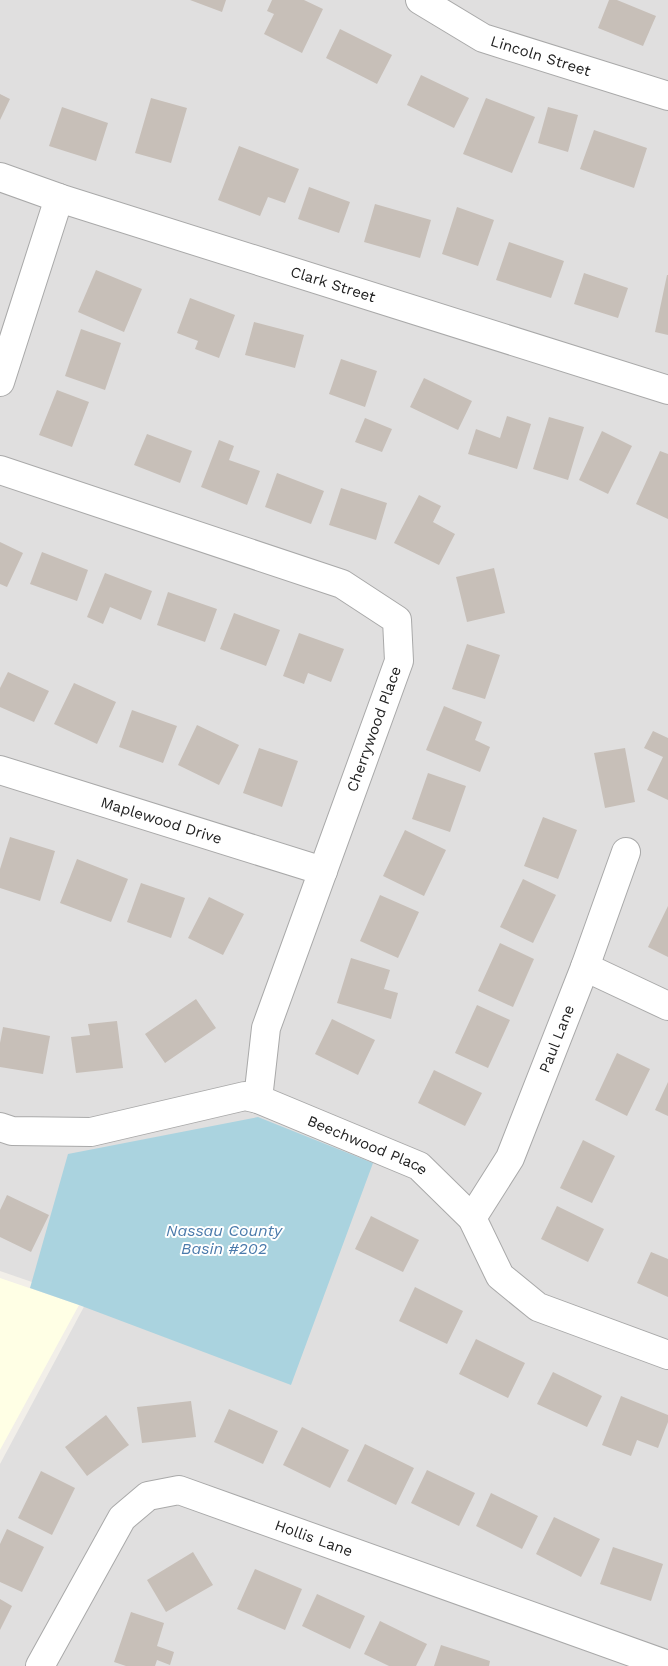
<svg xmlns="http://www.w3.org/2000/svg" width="668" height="1666" font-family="'Work Sans',sans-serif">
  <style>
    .residential { fill: #e0dfdf }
    .education { fill: #ffffe5 }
    .water { fill: #aad3df }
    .building { fill: #c7bfb8 }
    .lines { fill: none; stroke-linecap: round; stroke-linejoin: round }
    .minor-casing { stroke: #a9a9a9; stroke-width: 30 }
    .tertiary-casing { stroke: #a9a9a9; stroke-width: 30 }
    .minor { stroke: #fff; stroke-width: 28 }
    .tertiary { stroke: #fff; stroke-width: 28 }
    .labels { text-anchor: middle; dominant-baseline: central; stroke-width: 4; stroke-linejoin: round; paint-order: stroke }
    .street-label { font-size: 15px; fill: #222; stroke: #fff }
    .water-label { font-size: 16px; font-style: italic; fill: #4a7aab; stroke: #fff }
  </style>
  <rect width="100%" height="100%" fill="#f2efe9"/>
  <path class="residential" d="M0,0h668v1666h-668v-202l87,-163 -87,-30z"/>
  <path class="education" d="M0,1278l79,27 -79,145z"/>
  <path class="water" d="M258,1117l115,46 -82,222 -212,-80 -49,-17 38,-134z"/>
  <path class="building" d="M190,0h36l-4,12z
    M272,0h32l19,9 -21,44 -38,-19 10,-20 -7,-3z
    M609,0h8l39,16 -13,30 -45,-18z
    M340,29l52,26 -15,29 -51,-26z
    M421,75l48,23 -15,30 -47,-23z
    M0,94l10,5 -10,21z
    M151,98l36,10 -16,55 -36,-10z
    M486,98l49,19 -23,56 -49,-19z
    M62,107l46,16 -12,38 -47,-15z
    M548,107l30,8 -10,37 -30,-9z
    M594,130l53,18 -13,40 -54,-19z
    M239,146l60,23 -14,34 -17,-6 -8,19 -42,-16z
    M309,187l41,15 -11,31 -41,-14z
    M375,204l56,16 -11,38 -56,-16z
    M457,207l37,13 -16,46 -36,-12z
    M509,242l55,19 -13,37 -55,-18z
    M96,270l46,19 -18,43 -46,-20z
    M584,273l44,15 -10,30 -44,-14z
    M667,275h1v60l-13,-3z
    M190,298l45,17 -16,43 -24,-9 3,-8 -21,-8z
    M254,322l50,13 -9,33 -50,-13z
    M81,329l40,14 -16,47 -40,-14z
    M341,359l36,12 -12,36 -36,-13z
    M424,378l48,23 -14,29 -48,-23z
    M57,390l32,12 -17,45 -33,-12z
    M507,416l24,8 -14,45 -49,-15 8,-25 24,9z
    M549,417l35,10 -16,53 -35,-11z
    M365,418l27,11 -10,23 -27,-10z
    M602,431l30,15 -24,48 -29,-14z
    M147,434l45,17 -12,32 -46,-18z
    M219,440l15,6 -5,14 31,11 -13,34 -46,-18z
    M660,451l8,3v65l-32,-15z
    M277,473l47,18 -13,33 -46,-17z
    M341,488l46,15 -11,37 -47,-15z
    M419,495l22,11 -8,16 22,12 -16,31 -45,-22z
    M0,542l23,11 -16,34 -7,-3z
    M42,552l46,18 -11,31 -47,-17z
    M494,568l11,45 -38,9 -11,-45z
    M105,573l47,18 -11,29 -31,-13 -7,17 -16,-7z
    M168,592l49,17 -12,33 -48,-17z
    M234,613l46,17 -14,36 -46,-17z
    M299,633l45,16 -13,33 -23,-9 -4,11 -21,-8z
    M467,644l33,11 -15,44 -33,-10z
    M8,672l41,19 -15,31 -34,-15v-19z
    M74,683l42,19 -19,42 -43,-20z
    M444,706l38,16 -7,18 15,7 -10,25 -54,-22z
    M132,710l45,16 -14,37 -44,-16z
    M197,725l42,20 -20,40 -41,-20z
    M653,731l15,7v62l-21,-10 16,-33 -19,-9z
    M259,748l39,13 -16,46 -39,-14z
    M625,748l10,54 -30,6 -11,-55z
    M428,773l38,13 -16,46 -38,-13z
    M543,817l34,13 -19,49 -34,-13z
    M405,830l41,20 -22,46 -41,-20z
    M10,837l45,14 -15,50 -40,-13v-19z
    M77,859l51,20 -17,43 -51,-19z
    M523,879l33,16 -23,48 -33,-16z
    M141,883l44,15 -14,40 -44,-16z
    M380,895l39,17 -21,46 -38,-17z
    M209,897l35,17 -21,41 -35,-17z
    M668,906v51l-20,-10z
    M500,943l34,16 -21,48 -35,-16z
    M351,958l39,12 -6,19 14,4 -7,26 -54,-16z
    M196,999l20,29 -51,35 -20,-29z
    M477,1005l33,15 -22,48 -33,-15z
    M332,1019l43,21 -17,35 -43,-21z
    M117,1021l6,47 -47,5 -5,-36 19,-2 -2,-11z
    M3,1027l47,9 -7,38 -43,-7v-24z
    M617,1053l33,16 -23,47 -32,-16z
    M434,1070l48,23 -17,33 -47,-23z
    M668,1082v34l-13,-6z
    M583,1140l32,16 -23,47 -32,-15z
    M7,1195l42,20 -18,37 -31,-15v-27z
    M557,1206l47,23 -16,33 -47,-23z
    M371,1216l48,24 -16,32 -48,-23z
    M651,1252l17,7v38l-31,-14z
    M415,1287l48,24 -16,33 -48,-23z
    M476,1339l49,24 -17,35 -49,-24z
    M553,1372l49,24 -15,31 -50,-23z
    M621,1396l47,19v7l-10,26 -21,-8 -6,16 -29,-11z
    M191,1401l5,36 -54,6 -5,-36z
    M229,1409l49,22 -15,33 -49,-22z
    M106,1415l23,30 -42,31 -22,-29z
    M302,1427l47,23 -19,38 -47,-23z
    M365,1444l49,24 -18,37 -49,-24z
    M427,1470l48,23 -16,33 -48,-23z
    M41,1471l34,17 -23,47 -34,-17z
    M491,1493l47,23 -16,33 -46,-23z
    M554,1517l46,22 -19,38 -45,-23z
    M7,1529l37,18 -22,45 -22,-10v-38z
    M613,1547l50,17 -12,37 -51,-17z
    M193,1552l20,33 -47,27 -19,-32z
    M255,1569l47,20 -17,41 -48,-21z
    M317,1594l48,22 -15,33 -48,-23z
    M0,1599l12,7 -12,24z
    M131,1612l33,11 -7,23 17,6 -4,13 -13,-5 -2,6h-29l-12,-4z
    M380,1621l47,23 -11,22h-27l-25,-12z
    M441,1645l49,16 -1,5h-55z"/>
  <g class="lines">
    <defs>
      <g id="minor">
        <path id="s1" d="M420,0l63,38 185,58"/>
        <path d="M0,382l59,-184"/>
        <path d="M0,470l342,114 55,36 2,41 -133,367 -8,71"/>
        <path id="s2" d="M0,770l323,101"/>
        <path d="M585,967l83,39"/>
        <path id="s3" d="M0,1127l12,4 79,1 154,-36 13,3 161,67 53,52 28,58 38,31 130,48"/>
        <path id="s4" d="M472,1218l38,-60 75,-191 41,-115"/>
        <path id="s5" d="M40,1666l82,-148 26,-22 31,-6 489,175"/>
      </g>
      <g id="tertiary">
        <path id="s6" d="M0,177l59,21 609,192"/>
      </g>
    </defs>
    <use href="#minor" class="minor-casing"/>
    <use href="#tertiary" class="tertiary-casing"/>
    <use href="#minor" class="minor"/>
    <use href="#tertiary" class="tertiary"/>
  </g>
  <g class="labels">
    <g class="street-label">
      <text stroke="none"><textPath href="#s1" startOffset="134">Lincoln Street</textPath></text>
      <text stroke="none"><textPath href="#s6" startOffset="350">Clark Street</textPath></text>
      <text transform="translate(374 729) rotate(-70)">Cherrywood Place</text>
      <text stroke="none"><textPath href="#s2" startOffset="169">Maplewood Drive</textPath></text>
      <text stroke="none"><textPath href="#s4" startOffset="199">Paul Lane</textPath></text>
      <text stroke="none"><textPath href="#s3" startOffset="382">Beechwood Place</textPath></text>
      <text stroke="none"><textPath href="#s5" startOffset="378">Hollis Lane</textPath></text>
    </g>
    <g class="water-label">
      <text x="224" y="1230">Nassau County<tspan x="224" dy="18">Basin #202</tspan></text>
    </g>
  </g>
</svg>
